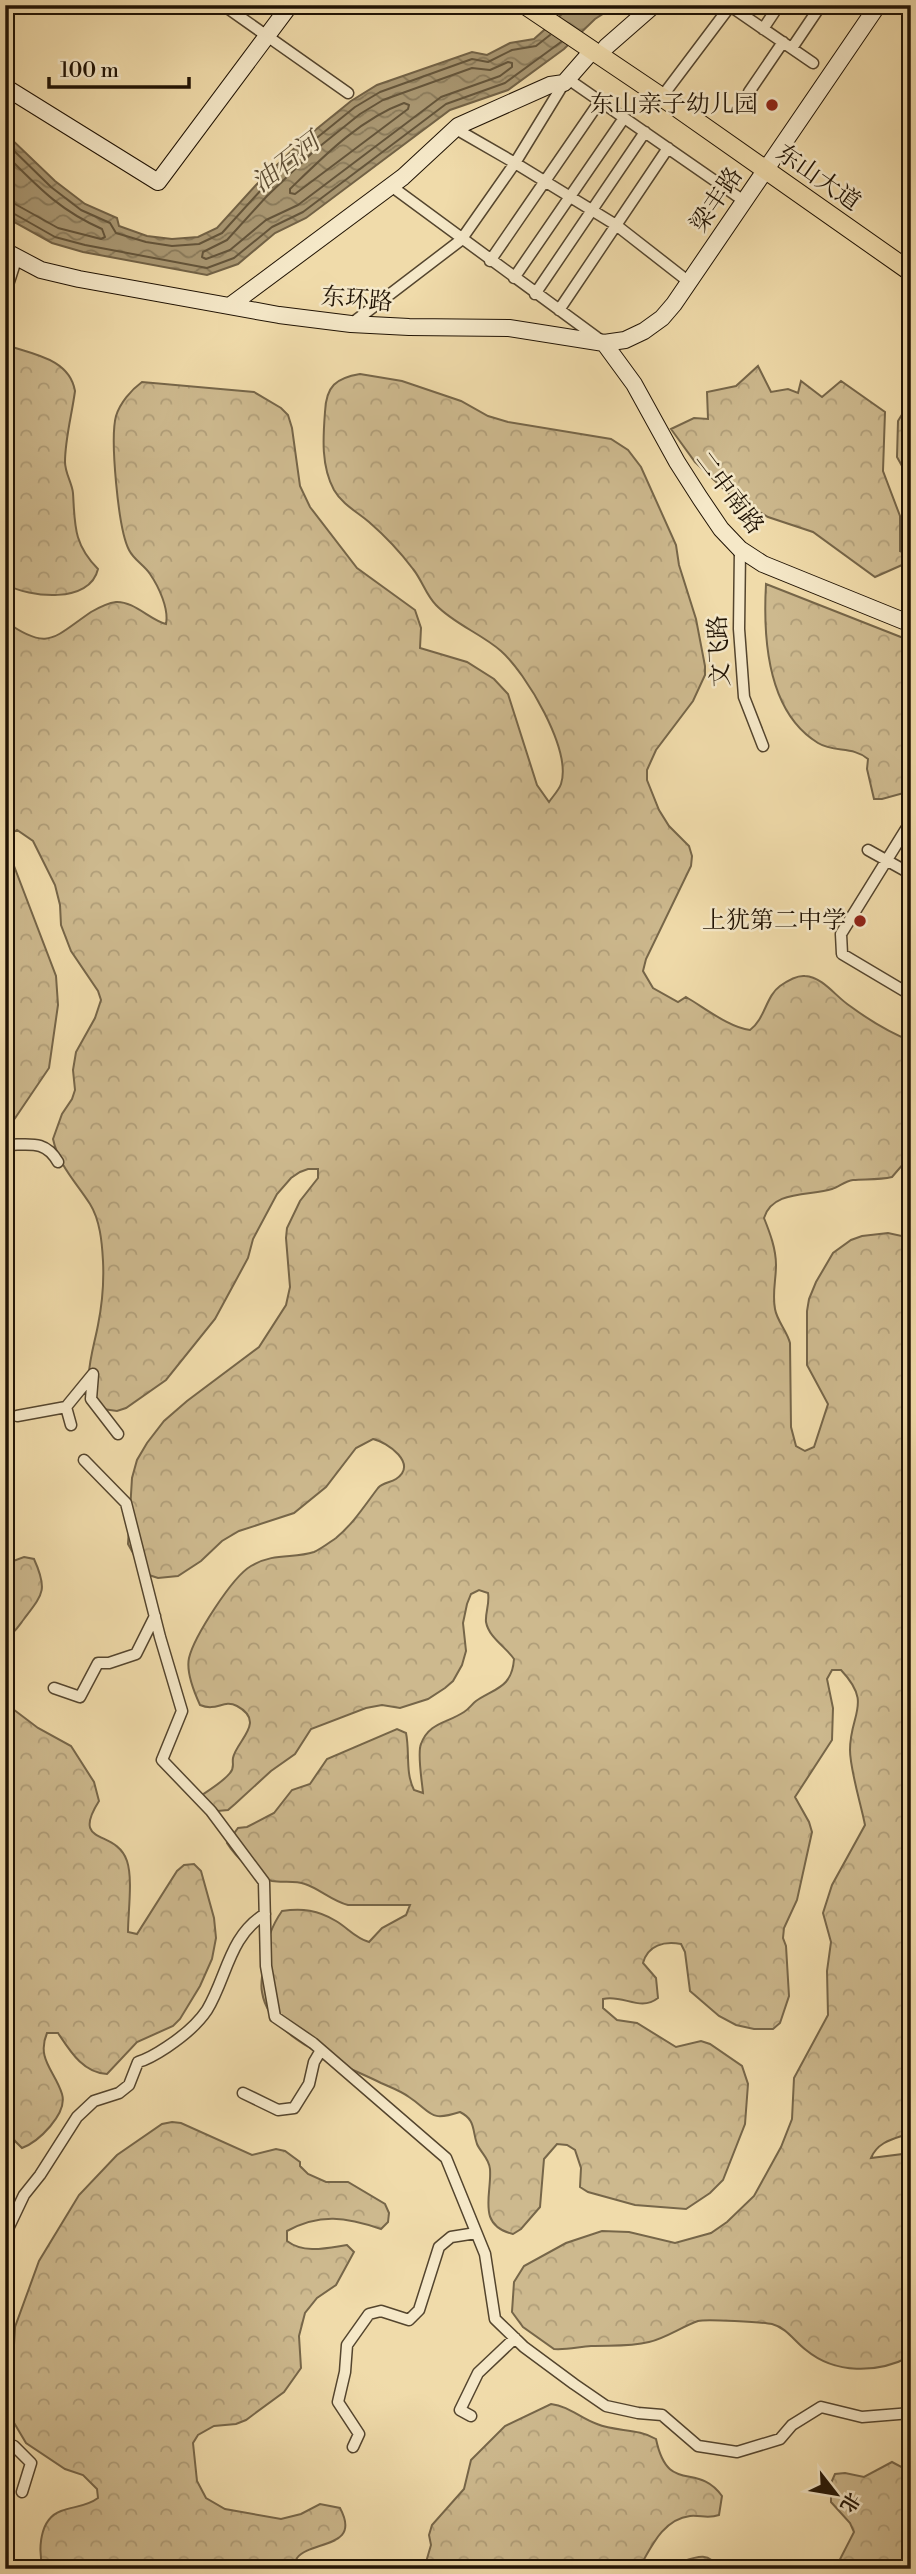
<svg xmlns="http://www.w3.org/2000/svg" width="916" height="2574" font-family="'Libre Bodoni','Noto Serif SC',serif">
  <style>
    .forest { fill: url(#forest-crowns); stroke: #766649; stroke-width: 2 }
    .water { fill: url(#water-waves); stroke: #726246; stroke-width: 2 }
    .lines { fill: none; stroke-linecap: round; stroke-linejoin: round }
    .shore { stroke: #64553b; stroke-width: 2 }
    .street-casing { stroke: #54452e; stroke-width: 13 }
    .secondary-casing { stroke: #201304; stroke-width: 18 }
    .primary-casing { stroke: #201304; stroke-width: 20 }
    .street { stroke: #f5e8c8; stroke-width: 10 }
    .secondary { stroke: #f5e8c8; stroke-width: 16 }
    .primary { stroke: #f0dbaa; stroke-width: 18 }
    .poi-dot { fill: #8f2418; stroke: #f5e8c8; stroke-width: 2.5 }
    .labels { text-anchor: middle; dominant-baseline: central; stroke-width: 5; stroke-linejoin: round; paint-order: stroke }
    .poi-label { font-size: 24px; fill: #201304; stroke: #f5e8c8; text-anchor: end }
    .street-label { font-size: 24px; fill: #201304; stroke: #f5e8c8 }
    .water-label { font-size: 26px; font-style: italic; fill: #5e4e35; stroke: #f5e8c8 }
  </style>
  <defs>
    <pattern id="forest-crowns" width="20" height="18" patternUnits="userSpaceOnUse" patternTransform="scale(1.75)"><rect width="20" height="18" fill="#cdb98e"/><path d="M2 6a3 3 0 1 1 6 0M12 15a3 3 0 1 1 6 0" fill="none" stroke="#b09e79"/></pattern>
    <pattern id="water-waves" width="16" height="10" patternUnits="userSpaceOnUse" patternTransform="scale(1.75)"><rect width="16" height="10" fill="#a99772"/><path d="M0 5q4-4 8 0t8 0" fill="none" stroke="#897a5b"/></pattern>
  </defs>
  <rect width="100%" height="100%" fill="#f0dbaa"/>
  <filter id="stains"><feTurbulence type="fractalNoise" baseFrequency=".00286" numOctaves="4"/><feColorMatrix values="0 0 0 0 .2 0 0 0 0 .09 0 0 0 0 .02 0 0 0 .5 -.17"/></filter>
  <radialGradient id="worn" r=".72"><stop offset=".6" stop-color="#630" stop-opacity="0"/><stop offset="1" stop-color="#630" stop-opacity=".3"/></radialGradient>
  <path class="forest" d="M12,347c26,8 58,14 63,44 -3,23 -10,48 -10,71 0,11 7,21 8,31 2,31 0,51 25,76 -8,35 -68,29 -93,15v-234z
    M758,366l13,26 17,-3 10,4 3,-12 21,16 19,-16 44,31 -2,59 17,45v35l11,5v5l-36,16 -62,-45 -45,-15 -38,-22 -35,-33 -24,-33 23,-11 14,1 -1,-27 29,-6z
    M360,374l42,7 59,20 27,15 20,6 103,17 17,11 13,17 35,78 3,20 17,54 9,47v9l-12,26 -37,49 -9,20v10l12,30 10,16 20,20 3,10 -1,10 -45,93 -3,12 10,17 25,14 8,-5c19,11 44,31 64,33 15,-11 16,-34 30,-44 7,-5 17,-11 25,-10 18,1 31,21 45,30 19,14 38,26 61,35v114l-19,22c-13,3 -26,2 -39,3 -8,1 -14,7 -21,9 -22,7 -60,1 -68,29 6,15 12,31 12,47 0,15 -4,29 -1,44 2,12 12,22 15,34l1,84 5,19 9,5 9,-4 14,-43 -21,-39v-54l2,-12 7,-17 17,-29 18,-13 11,-4 26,-3 23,5v895c-17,6 -33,8 -40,25l40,-5v203c-34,18 -76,18 -105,-6 -12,-9 -19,-22 -34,-26 -9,-2 -66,-5 -74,-3 -17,6 -32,17 -49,21 -20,5 -38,3 -58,4 -13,1 -25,4 -37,3l-31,-22 -11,-15 2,-30 10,-16 42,-23 36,-12 27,1 46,11 36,-10 16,-11 27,-26 27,-49 11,-28 2,-41 34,-63 -1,-44 4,-29 -8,-29 9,-28 33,-60c-4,-21 -15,-55 -15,-75 0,-37 23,-46 -9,-80h-9l-5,9 6,29 -1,32 -37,57 14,25 3,10 -15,68 -13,28 -1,10 3,8 3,50 -9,27 -7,6h-19l-18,-4 -17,-9 -29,-25 -5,-39 -4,-8c-17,-3 -33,1 -38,19l13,15 2,20c-18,14 -35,-4 -55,1v9l14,12 20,3 39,24 25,-6 9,3 32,22 6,18 -3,40 -22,56 -13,13 -24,16 -51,-4 -47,-13 -8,-5 1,-19 -6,-18 -8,-5 -10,-1 -13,15 -4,48 -19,22 -8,5c-37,-9 -21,-39 -23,-65 -1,-11 -9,-16 -13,-25 -5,-14 -1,-24 -17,-32 -31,10 -27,1 -51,-15 -8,-6 -19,-10 -28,-14 -38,-19 -112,-44 -119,-91 -2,-8 1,-18 1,-27 2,-20 7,-37 19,-54 20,-3 36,-1 54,10 12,7 19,17 33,21l13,-14 24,-13 4,-10h-62c-16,-4 -28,-16 -43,-21 -11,-4 -22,-1 -33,-3 -16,-4 -37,-25 -45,-38l11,-15 9,-1 27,-14 18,-23 18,-6 17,-25 70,-30 9,4c4,19 -1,39 8,57l9,3c-1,-12 -6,-40 -2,-49 8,-22 27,-21 43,-32 5,-3 8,-8 12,-11 19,-13 36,-13 38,-42 -8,-12 -25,-21 -28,-37 -1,-9 4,-19 2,-29l-9,-3 -8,4 -4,10 -4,19 3,28 -4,14 -9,16 -8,7 -17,11 -28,9 -18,-3 -16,3 -55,21 -16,25 -24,17 -36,33 -7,6 -21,2 -8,-15c10,-7 24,-15 31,-24 5,-5 2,-9 3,-15 3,-17 34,-36 4,-52 -14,-7 -20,6 -37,-1 -6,-13 -14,-33 -11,-47 5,-21 43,-81 62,-92 24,-14 42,-7 63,-14 7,-3 16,-10 22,-14 17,-14 29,-33 42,-50 5,-6 12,-5 18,-9 23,-15 -9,-37 -23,-40l-17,9 -30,39 -32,26 -55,18 -17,10 -21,20 -23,15 -20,2 -9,-3 -7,-6 -14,-25 4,-66 5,-18 10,-17 17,-22 23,-20 72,-54 27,-42 4,-18 -4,-49 1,-10 13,-27 18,-23v-9h-10l-8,3 -9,6 -14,16 -24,45 -5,19 -33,61 -49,61 -40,28 -9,3 -21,-3c-15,-26 -3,-56 2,-83 4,-20 6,-44 5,-64 -1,-19 -3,-41 -13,-57 -14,-22 -31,-38 -37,-65l9,-25 10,-15 3,-9 -2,-20 3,-18 19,-34 6,-18 -3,-9 -27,-40 -10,-26 -1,-20 -5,-20 -22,-44 -16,-11 -9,6 -2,9 50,131 2,29 -9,63 -44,65v-512c43,31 48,17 86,-9 7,-4 17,-9 25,-10 18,-1 34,18 50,22 3,-15 -7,-37 -16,-50 -6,-9 -16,-14 -21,-24 -11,-21 -19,-112 -13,-134 4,-13 15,-26 26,-34l112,10 27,16 7,7 4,13 8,58 10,21 47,61 58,42 6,18 -1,20 47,14 27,17 14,15 29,91 12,17c4,-6 10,-12 12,-18 11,-34 -35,-111 -60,-133 -19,-17 -47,-27 -65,-46 -10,-10 -14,-25 -23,-36 -12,-16 -29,-34 -44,-47 -12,-10 -27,-18 -35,-32 -13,-24 -11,-52 -9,-78 1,-26 11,-34 35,-38z
    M909,403l2,1v94l-4,-23 -10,-18 1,-36z
    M766,584l145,57v150l-29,8h-8l-7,-30 1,-10c-15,-13 -34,-6 -50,-16 -51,-31 -55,-106 -52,-159z
    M24,1557l10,2c14,31 9,35 -10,60 -6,8 -10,15 -19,20v-75z
    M5,1703l33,25 33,18 23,36 5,19c-29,46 17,27 28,60 6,18 1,51 1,71l9,2 40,-63 7,-6 10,-1 7,7 13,47 2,20 -4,21 -12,27 -20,33 -7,7 -36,16 -30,32c-24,-1 -37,-23 -49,-41h-11c-11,26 8,38 15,61 6,20 -24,48 -40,54l-7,-7 -10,-16z
    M172,2122l9,1 71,32 24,-6 9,2 15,11v4l8,8 18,8h22l37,22 4,9 -1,9 -7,7c-35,-12 -61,-16 -94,2v10c17,13 40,7 60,4l7,7 -18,33 -19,13 -12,15 -6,23 2,32 -17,24 -38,28 -10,4 -22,2 -16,9 -5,8 4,38 9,17 19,11 56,10 20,-5 19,-10 20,4c22,41 -29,32 -43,50 -1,2 -2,8 -3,11h-251c-5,-19 -4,-50 18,-58 13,-5 25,-4 37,-13l-1,-9 -14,-14 -18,-6 -39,-26 -16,-27 5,-89 24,-66 40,-66 38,-40 45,-31z
    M551,2404c18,2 29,14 46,20 19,8 41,4 59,15 12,57 41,22 66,57l-3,19c-11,4 -18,0 -29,1 -25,3 -37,27 -48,47 8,3 19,4 29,2 16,-3 38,-19 46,4h-293l7,-24 -2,-10 3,-10 32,-36 7,-29 34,-34z
    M892,2462l19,10v97h-76l19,-37 -4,-9 -19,-21v-19l4,-9 10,-1 19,4z"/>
  <path class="water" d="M572,5h45l-22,14 -31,30 -56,41 -58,20 -144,108 -31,15 -37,31 -31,11 -124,-23 -31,-9 -47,-26v-84l50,48 30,23 32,14 2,8 28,10 25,3 26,-2 19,-9 39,-43 47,-45 48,-39 26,-16 95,-33 15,3 23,-12 24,-4z"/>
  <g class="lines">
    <path class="shore" d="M508,62l4,1v4l-12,9 -59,21 -143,108 -32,15 -36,30 -24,9 -4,-2 1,-5 24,-12 40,-44 47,-45 46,-37 23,-14 89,-32 18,2z
      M404,103l5,2 -1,4 -113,85 -5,-1v-4c33,-32 70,-70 114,-86z
      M5,142l46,45 30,23 29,13 6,10 30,9 26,4 27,-2 23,-11 39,-43 47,-45 47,-38 25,-15 92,-33 16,3 24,-12 24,-4 14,-11
      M5,154c33,33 54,56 97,75l3,8 -4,2 -43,-11 -43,-24 -10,-1
      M5,211l6,1 44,25 30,8 122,23 27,-10 38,-31 31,-15 143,-108 59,-21 56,-41"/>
    <defs>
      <path id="street" d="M223,5l125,88
        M730,6l83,57
        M763,29l16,-24
        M792,48l29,-43
        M568,79l176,122
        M667,90l64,-85
        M749,92l34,-50
        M456,129l59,34 49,-80
        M391,186l208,153
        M490,261l110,-160
        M514,278l110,-160
        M5,294l12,-37
        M535,294l110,-162
        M559,310l109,-162
        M351,324l110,-84 54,-77 101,62 73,57
        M740,549l-1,80 5,68 19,49
        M911,821l-70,113 1,20 69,41
        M868,850l43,24
        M5,1145c24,0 40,-6 53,17
        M66,1407l27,-33 -2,25 27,35
        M17,1416l49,-9 5,18
        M84,1460l42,43 34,134 22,74 -20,49 49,51 53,71 2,84 9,51 38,26 133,115 39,96 10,65 29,28 50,37 32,22 32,7 24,2 36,31 39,6 43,-13 12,-14 29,-18 41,10 49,-4
        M54,1688l26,9 18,-34h11l27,-9 19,-38
        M243,2093l35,17 16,-2 15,-24 5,-22 7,-12
        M5,2235l19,-40 16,-20 37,-58 17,-16 25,-8 10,-8 9,-23c11,-3 20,-9 29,-15 15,-10 30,-22 40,-37 20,-33 22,-74 58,-96
        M471,2416l-11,-6 18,-37 37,-35
        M5,2444l9,2 17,17 -9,29
        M353,2447l6,-13 -21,-32 7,-30 2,-27 22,-31 12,-3 28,9 10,-10 20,-63 12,-10 25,-4"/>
      <path id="secondary" d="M606,47l48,-42
        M5,87l153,95 132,-177
        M5,251l36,19 38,9 200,36 72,9 58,3 100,1 95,15 21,-3 19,-9 18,-13 12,-14 204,-299
        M231,305l172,-128 55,-51 92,-41 14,-2 28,-32
        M604,343l30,41 43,78 23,36 21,31 19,20 23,15 148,60"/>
      <path id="primary" d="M525,5l144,97 242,170"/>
    </defs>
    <use href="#street" class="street-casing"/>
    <use href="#secondary" class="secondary-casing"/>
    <use href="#primary" class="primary-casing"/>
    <use href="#street" class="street"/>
    <use href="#secondary" class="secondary"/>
    <use href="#primary" class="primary"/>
  </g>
  <g class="poi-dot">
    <circle cx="772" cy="105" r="7"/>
    <circle cx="860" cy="921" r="7"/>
  </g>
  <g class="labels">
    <g class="poi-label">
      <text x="758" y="105">东山亲子幼儿园</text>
      <text x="846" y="921">上犹第二中学</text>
    </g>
    <g class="street-label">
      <text transform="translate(818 178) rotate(35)">东山大道</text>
      <text transform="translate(717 200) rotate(-56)">梁丰路</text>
      <text transform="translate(357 300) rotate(5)">东环路</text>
      <text transform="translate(729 493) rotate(53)">二中南路</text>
      <text transform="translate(720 651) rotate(-93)">文飞路</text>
    </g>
    <g class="water-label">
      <text transform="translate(286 163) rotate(-38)">油石河</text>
    </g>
  </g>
  <rect width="916" height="2574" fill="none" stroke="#f0dbaa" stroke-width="28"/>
  <rect x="7" y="7" width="902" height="2560" fill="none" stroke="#201304" stroke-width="3.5"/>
  <rect x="14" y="14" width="888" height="2546" fill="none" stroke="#201304" stroke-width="2"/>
  <g transform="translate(836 2494) rotate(121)" stroke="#f5e8c8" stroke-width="5" paint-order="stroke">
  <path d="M0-5L12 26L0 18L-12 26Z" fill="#201304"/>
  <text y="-10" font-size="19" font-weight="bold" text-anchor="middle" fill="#201304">北</text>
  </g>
  <path d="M49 77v10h140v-10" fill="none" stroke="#201304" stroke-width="3.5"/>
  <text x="60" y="77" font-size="21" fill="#201304" stroke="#f5e8c8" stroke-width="5" paint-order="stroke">100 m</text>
  <rect width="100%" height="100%" filter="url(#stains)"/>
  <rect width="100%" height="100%" fill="url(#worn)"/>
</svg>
